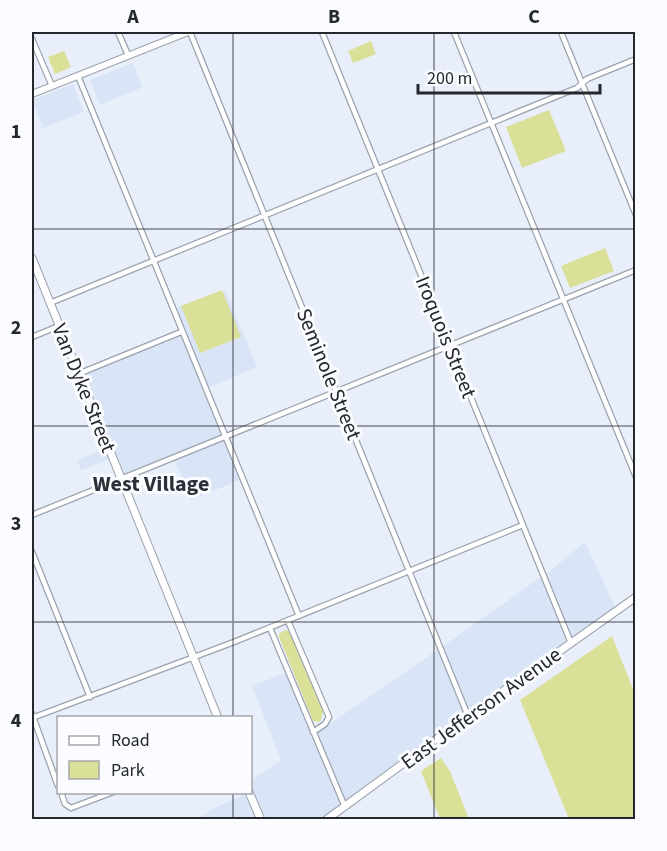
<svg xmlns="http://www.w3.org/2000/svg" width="667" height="851" font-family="'Source Sans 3',sans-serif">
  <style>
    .built { fill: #d9e4f6 }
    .green { fill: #dbe098 }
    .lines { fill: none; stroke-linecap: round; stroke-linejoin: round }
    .minor-casing { stroke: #9ba2ad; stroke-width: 7 }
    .tertiary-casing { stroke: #9ba2ad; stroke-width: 8 }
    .secondary-casing { stroke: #9ba2ad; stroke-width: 9 }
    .minor { stroke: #fff; stroke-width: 4.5 }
    .tertiary { stroke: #fff; stroke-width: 6 }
    .secondary { stroke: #fff; stroke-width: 7 }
    .grid { fill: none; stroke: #24272b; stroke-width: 1.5; stroke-opacity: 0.55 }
    .labels { text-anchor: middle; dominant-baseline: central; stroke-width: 6; stroke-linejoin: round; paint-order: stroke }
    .street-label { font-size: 21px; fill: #24272b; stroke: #fbfcff }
    .neighbourhood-label { font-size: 22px; font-weight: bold; fill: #2b3039; stroke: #fbfcff }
    .neatline { fill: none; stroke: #24272b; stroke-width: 2 }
    .grid-label { font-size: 20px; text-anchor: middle; font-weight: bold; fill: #24272b }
  </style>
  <rect width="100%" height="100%" fill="#e8effb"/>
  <path class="built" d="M133,63l10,24 -43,18 -10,-25z
    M73,84l11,28 -41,16 -11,-28z
    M225,290l32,77 -52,22 37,90 -51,21 -17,-42 -53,21 -9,-21 -31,12 -4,-10 31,-12 -30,-74 103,-42 -8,-22z
    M585,542l32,69 -291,208 -129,1 17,-12 36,-16 1,-12 30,-20 -29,-74 36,-14 25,59 24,-12 112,-77 102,-72z"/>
  <path class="green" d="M371,41l5,13 -23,9 -5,-12z
    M64,51l7,16 -16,7 -7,-17z
    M549,110l17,41 -44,17 -16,-41z
    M605,248l9,23 -44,17 -9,-22z
    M222,290l19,47 -41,16 -19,-47z
    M285,630l4,1 34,81 -3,10 -7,-1 -34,-84v-3z
    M612,636l23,58v125h-66l-49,-119z
    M441,758l9,13 19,48h-29l-19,-48z"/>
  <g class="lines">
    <defs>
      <path id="minor" d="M118,32l10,23
        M190,32l278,684
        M322,32l249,611
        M454,32l182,445
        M561,32l75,183
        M32,39l20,47
        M78,76l221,540
        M50,303l527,-215 10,-9 49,-20
        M32,337l27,-11
        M78,374l103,-42
        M32,515l604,-245
        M32,552l58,145
        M288,621l41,96 -4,7 -12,8
        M270,628l75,179
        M32,714l26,72
        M32,718l202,-76 289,-117
        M61,792l4,12 6,4 42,-16"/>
      <path id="tertiary" d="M32,94l156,-62"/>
      <path id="secondary" d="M32,258l186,460
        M249,792l12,28
        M326,820l142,-104 168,-119"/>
    </defs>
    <use href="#minor" class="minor-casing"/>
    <use href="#tertiary" class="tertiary-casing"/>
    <use href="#secondary" class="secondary-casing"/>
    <use href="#minor" class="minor"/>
    <use href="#tertiary" class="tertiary"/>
    <use href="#secondary" class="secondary"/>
  </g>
  <path class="grid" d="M233,32v686M434,32v788M32,229h604M32,426h604M32,622h604M233,792v28"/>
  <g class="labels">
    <g class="street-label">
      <text transform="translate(446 337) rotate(68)">Iroquois Street</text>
      <text transform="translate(329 374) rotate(68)">Seminole Street</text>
      <text transform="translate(84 388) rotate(68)">Van Dyke Street</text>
      <text transform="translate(481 708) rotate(-36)">East Jefferson Avenue</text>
    </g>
    <g class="neighbourhood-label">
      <text x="151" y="484">West Village</text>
    </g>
  </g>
  <rect width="667" height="851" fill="none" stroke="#fbfcff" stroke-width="66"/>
  <rect x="57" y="716" width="195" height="78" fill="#fbfcff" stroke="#a5a7aa" stroke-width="1.5"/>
  <rect x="69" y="736" width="30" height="9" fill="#ffffff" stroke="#a5a7aa" stroke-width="1.5"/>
  <text x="111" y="746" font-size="18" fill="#24272b">Road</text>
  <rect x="69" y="761" width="30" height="18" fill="#dbe098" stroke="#a5a7aa" stroke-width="1.5"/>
  <text x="111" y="776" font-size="18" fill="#24272b">Park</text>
  <path d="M418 84v9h182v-9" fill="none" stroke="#24272b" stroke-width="3"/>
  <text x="427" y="84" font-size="18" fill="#24272b" stroke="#fbfcff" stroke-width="4.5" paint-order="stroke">200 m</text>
  <rect x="33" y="33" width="601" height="785" class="neatline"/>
  <g class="grid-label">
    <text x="133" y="23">A</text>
    <text x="334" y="23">B</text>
    <text x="534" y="23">C</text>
    <text x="16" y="138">1</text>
    <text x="16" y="334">2</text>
    <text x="16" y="530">3</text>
    <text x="16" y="727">4</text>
  </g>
</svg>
